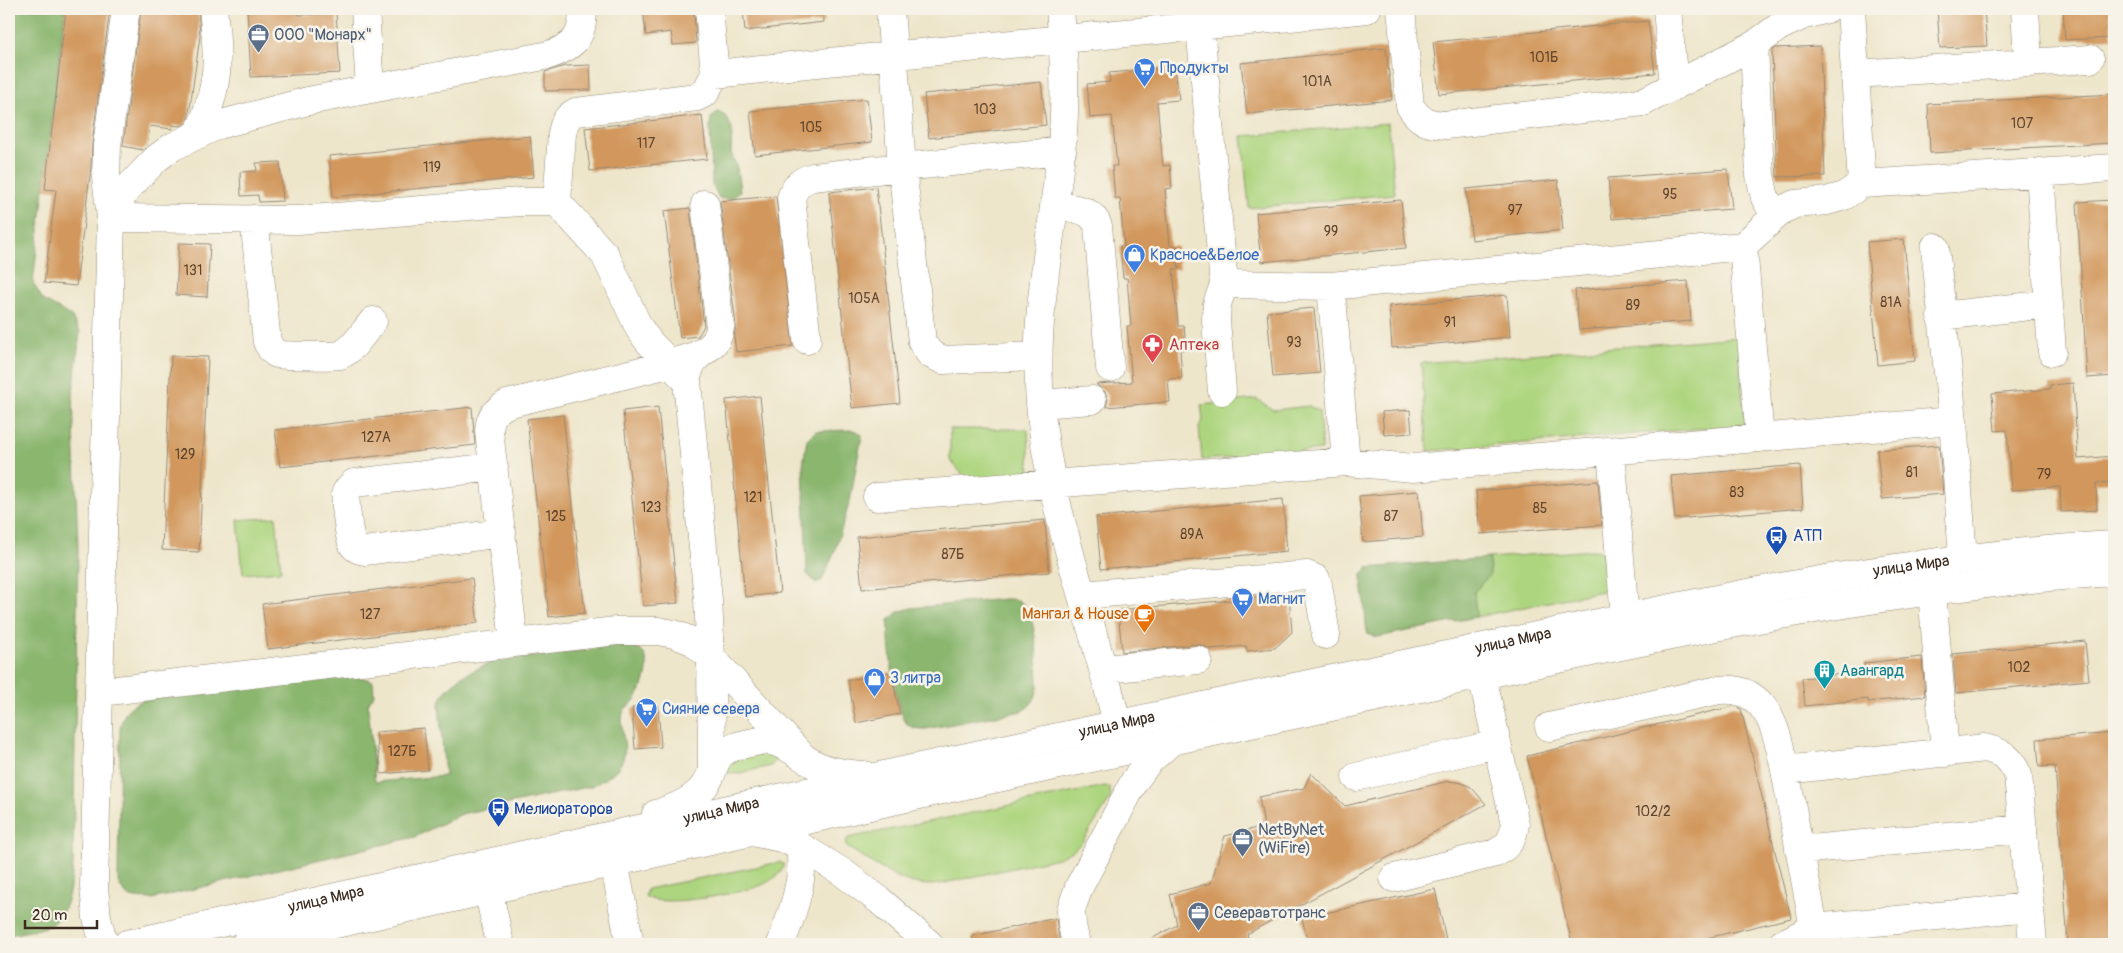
<svg xmlns="http://www.w3.org/2000/svg" width="2123" height="953" font-family="Pangolin,sans-serif">
  <style>
    .green { fill: #add57f; stroke: #74804e }
    .forest { fill: #8ab66e; stroke: #627046 }
    .building { fill: #d1975b }
    .lines { fill: none; stroke-linecap: round; stroke-linejoin: round }
    .minor-casing { stroke: #948874; stroke-width: 29 }
    .major-casing { stroke: #948874; stroke-width: 29 }
    .minor { stroke: #fff; stroke-width: 28 }
    .major { stroke: #fff; stroke-width: 28 }
    .labels { text-anchor: middle; dominant-baseline: central; stroke-width: 5; stroke-linejoin: round; paint-order: stroke }
    .number-label { font-size: 14px; fill: #60452d }
    .service-label { font-size: 16px; fill: #4e5e75; stroke: #f7f3e8; text-anchor: start }
    .shop-label { font-size: 16px; fill: #366cbe; stroke: #f7f3e8; text-anchor: start }
    .health-label { font-size: 16px; fill: #be3a42; stroke: #f7f3e8; text-anchor: start }
    .transit-label { font-size: 16px; fill: #164399; stroke: #f7f3e8; text-anchor: start }
    .street-label { font-size: 16px; fill: #3b2a1e; stroke: #f7f3e8 }
    .food-label { font-size: 16px; fill: #c56008; stroke: #f7f3e8; text-anchor: end }
    .culture-label { font-size: 16px; fill: #0d838f; stroke: #f7f3e8; text-anchor: start }
  </style>
  <rect width="100%" height="100%" fill="#f7f3e8"/>
  <filter id="ink" filterUnits="userSpaceOnUse"><feTurbulence type="fractalNoise" baseFrequency=".02" numOctaves="2"/><feDisplacementMap in="SourceGraphic" scale="10" xChannelSelector="R" yChannelSelector="G"/><feConvolveMatrix kernelMatrix="1 2 1 2 8 2 1 2 1" color-interpolation-filters="sRGB"/></filter>
  <filter id="wash" filterUnits="userSpaceOnUse"><feTurbulence type="fractalNoise" baseFrequency=".0096" numOctaves="4" result="noise"/><feDisplacementMap in="SourceGraphic" scale="20" xChannelSelector="R" yChannelSelector="G"/><feGaussianBlur stdDeviation="1.12" result="paint"/><feColorMatrix in="noise" values="0 0 0 0 0 0 0 0 0 0 0 0 0 0 0 0 0 1.4 0 .05"/><feComposite in="paint" operator="in"/></filter>
  <g filter="url(#wash)">
    <rect width="100%" height="100%" fill="#eee6cb"/>
    <path class="green" d="M1388,123l7,71 -146,14 -7,-72z
      M1738,337l7,88 -317,26 -7,-88z
      M1257,399l16,11 36,-4 10,5 3,39 -120,10 -3,-33 4,-7 -2,-15z
      M950,429h78l2,47 -57,4 -9,-4 -14,-16z
      M276,517l5,54 -38,3 -5,-54z
      M1593,550l7,1 2,2 4,33 -4,5 -126,26 -2,-25 16,-18 -1,-16z
      M764,746l11,9 1,4 -5,7 -36,8 -9,-2 -3,-14z
      M1105,786l4,1 2,9 -2,5 -26,40 -10,10 -15,7 -118,26c-34,6 -65,-20 -93,-37l-2,-3 3,-6z
      M780,862l4,3c-2,9 -13,16 -22,20 -19,8 -103,24 -117,11l2,-7z"/>
    <path class="forest" d="M9,9h56l-32,274 10,17 28,16 9,16 -7,61 5,156 -5,316c-2,18 -5,50 -22,60 -7,4 -33,8 -42,10z
      M717,112l7,2 8,14 -1,25 6,15 3,23c-7,8 -11,9 -21,7l-7,-13 -2,-58 1,-9z
      M852,430l5,1 5,4 -12,66 -16,52 -12,27 -5,4 -10,-10 -4,-109 4,-26 9,-8z
      M1489,558l1,16 -16,18 2,25 -98,20 -9,-2 -2,-2 -5,-53v-5l5,-7z
      M1005,599c4,0 9,0 12,1 22,8 20,67 21,87 -2,12 -6,18 -16,24l-96,18c-8,0 -16,0 -21,-8 -10,-15 -18,-81 -16,-101l9,-8 13,-4z
      M621,645c4,1 11,1 15,3 21,8 8,42 -3,54 -4,4 -8,5 -10,11 -4,15 4,30 1,42 -3,16 -19,24 -32,31l-131,28 -46,23 -263,62c-18,-1 -27,1 -34,-18l2,-152c4,-18 7,-21 23,-29l210,-25 20,6 1,13 -6,10 7,78 70,-6 -6,-72 5,-11 16,-16 32,-15z"/>
    <g id="blocks">
      <path class="building" d="M66,9h44l-18,134 -1,24 -15,119 -32,-3 12,-93 -11,-1z
        M141,9h57l2,27 -11,78 -3,9 -6,3 -7,-1 -1,4 -22,-3 -3,20 -4,4 -20,-4z
        M247,9h51l1,6 37,-2 4,60 -89,4z
        M643,9h51l2,34 -23,2 -2,-13 -25,3z
        M743,9h80l1,13 -79,9z
        M1937,9h47l3,37 -47,2z
        M2063,9h47l2,29 -47,2z
        M1648,21l7,52 -216,21 -6,-52z
        M1820,46l5,130 -48,1 -5,-126 4,-3z
        M1386,48l6,52 -145,14 -6,-51z
        M590,65l1,25 -46,1v-19l20,-6z
        M1175,67l4,33 -22,2 6,64 7,-1 2,23 -7,1 5,57h7l2,23h-6l5,57h6l2,23 -6,1 2,28 -14,1 2,23 -64,5 2,-8 -3,-7 -9,-8 36,-2 -5,-56h4l-4,-48h-4l-3,-32h4l-4,-48h-5l-3,-32h5l-5,-50 -22,2 -3,-34 23,-2 -1,-9z
        M1041,82l5,43 -117,13 -5,-44z
        M2114,94v49l-184,10 -2,-49z
        M867,99l5,43 -117,13 -5,-44z
        M702,115l5,44 -117,12 -5,-43z
        M530,136l4,41 -201,20 -4,-41z
        M280,162l3,39 -24,1 -1,-7 -17,1 -1,-24 17,-1 -1,-8z
        M1728,169l4,40 -120,10 -4,-41z
        M1558,180l5,50 -91,10 -6,-51z
        M876,187l24,216 -48,5 -23,-216z
        M776,196l17,150 -57,6 -2,-15 2,-12 -16,-124z
        M1401,200l5,48 -145,14 -5,-49z
        M2114,200v176l-27,2 -10,-176z
        M690,208l14,118 -6,10 -18,2 -16,-127z
        M1904,239l11,122 -37,4 -11,-123z
        M179,243l31,1 -3,53 -31,-2z
        M1688,281l3,40 -112,9 -4,-40z
        M1507,295l3,42 -118,11 -3,-42z
        M1314,308l6,65 -47,4 -6,-65z
        M171,356l37,1 -9,195 -37,-2z
        M2073,383l5,76 36,-3v26l-18,1 1,27 -36,2 -1,-25 -49,3 -4,-60 -12,1 -3,-37 58,-5v-4z
        M760,396l20,197 -35,4 -19,-197z
        M472,407l3,38 -195,22 -5,-37z
        M658,407l20,196 -35,3 -20,-195z
        M1410,410l2,23 -28,2 -2,-23z
        M563,415l22,198 -36,4 -22,-198z
        M1939,445l4,49 -61,5 -5,-49z
        M1800,465l3,43 -128,11 -4,-43z
        M1598,481l4,44 -122,9 -4,-43z
        M1419,491l4,46 -60,5 -4,-46z
        M1283,499l4,52 -186,18 -5,-52z
        M1045,520l4,52 -187,17 -5,-52z
        M472,578l6,45 -210,26 -6,-45z
        M1289,595l3,37 -17,16 -28,3 -1,-5 -37,3 -5,-3 -7,-2 -75,8 -4,-42z
        M2085,641l4,39 -133,13 -3,-39z
        M1922,657l3,39 -57,6v-3l-63,7 -3,-28 63,-6 -1,-9z
        M891,672l9,42 -44,9 -8,-43z
        M658,706l3,41 -26,2 -3,-41z
        M1734,706l7,3 50,209 -109,26h-110l-45,-188z
        M424,728l4,42 -47,4 -5,-42z
        M2114,733v211h-46l-13,-178 -16,1 -2,-28z
        M1311,773l34,33 104,-25 13,2 9,4 15,17 -239,130 3,10h-108l35,-19 -7,-31 41,-11 14,-47 39,-10 -5,-29 45,-9z
        M1435,889l12,55h-139l-6,-26z
        M1056,918l4,26h-87l-1,-8z"/>
    </g>
  </g>
  <g filter="url(#ink)">
    <use href="#blocks" fill-opacity="0" stroke="#948874" stroke-width="1"/>
    <g class="lines">
      <defs>
        <path id="minor" d="M365,9l5,80
          M1060,9c4,47 7,96 1,143 -8,77 -26,156 -22,234 5,113 53,228 78,338
          M1401,9l9,97c10,16 18,18 36,19l197,-23 111,-57 26,-19 22,-10 25,-7
          M1667,9l7,77
          M1851,9l11,175
          M2025,9l3,53
          M1200,27l24,257 107,2 412,-40 39,-36 13,-6 32,-3 17,-5 18,-12 252,-16
          M1754,45l6,130 5,23 10,17
          M715,74c217,-24 435,-42 652,-65
          M1855,74l235,-15
          M199,132c21,-47 20,-73 14,-123
          M2040,172l12,180
          M557,202l5,-68c2,-11 4,-17 14,-22l121,-15 8,-4 10,-19 -6,-65
          M1055,205c17,4 36,2 43,21l12,142
          M111,218l188,2 221,-18h37l48,53 34,73 10,14 38,39 21,219 3,57 1,114
          M111,218l8,-17 8,-12 30,-31 15,-11 46,-22 90,-24 241,-46c26,-9 34,-18 34,-46
          M254,219l13,123c3,5 5,10 10,12 5,2 58,2 63,1 14,-5 24,-24 33,-34
          M1743,246l17,192
          M1935,247l18,174 10,137
          M1331,286l15,176
          M1941,316l108,-12
          M807,340l-16,-142c5,-13 9,-17 22,-21l89,-10 -12,-158
          M1038,356l-95,4 -13,-6 -8,-12 -20,-175 160,-16
          M689,371c5,-22 29,-19 31,-44l-15,-123
          M1222,391l-6,-70 1,-17 7,-20
          M1040,404l52,-4
          M1611,451l14,167
          M494,467l-140,16c-3,3 -6,5 -8,9 -2,6 3,44 6,51 2,5 7,7 13,8l137,-18
          M877,497l469,-35 67,6 540,-47
          M1932,590l13,163
          M1083,595l224,-20 9,4 2,6 8,50
          M514,642l-25,-211c1,-15 6,-20 18,-27l162,-40 28,-9
          M1104,669l94,-9
          M100,692l516,-61h42l16,3 18,7 19,16 91,99
          M1549,727l170,-37c49,-5 58,42 66,80
          M1356,777l141,-33
          M752,832l29,6 17,7 44,27 37,28 50,44
          M1799,850l224,-21
          M614,862l16,82
          M1394,878l102,-25c13,-8 17,-13 19,-29l-33,-148
          M488,889l12,55
          M1814,928l-29,-158 200,-22c19,5 25,9 33,27l15,169
          M104,944l-7,-26 -3,-31 17,-669 -5,-41 1,-32 19,-136
          M781,944c9,-25 28,-73 17,-99
          M1076,944l-4,-19 -1,-15 8,-23 56,-107 13,-18 26,-23
          M1782,944l32,-16 216,-21"/>
        <g id="major">
          <path d="M656,814c16,-5 33,-11 44,-23 23,-24 4,-38 45,-47 9,-2 17,-4 26,-3 15,3 28,14 41,22 16,9 34,11 52,12"/>
          <path id="s1" d="M127,944c408,-92 815,-184 1225,-269 252,-52 504,-115 762,-130"/>
          <path d="M245,944c371,-83 742,-165 1114,-243 250,-52 499,-112 755,-129"/>
        </g>
      </defs>
      <use href="#minor" class="minor-casing"/>
      <use href="#major" class="major-casing"/>
      <use href="#minor" class="minor"/>
      <use href="#major" class="major"/>
    </g>
  </g>
  <defs>
    <symbol id="office-pin" viewBox="-11 -11 22 30"><path d="M0 17L-7.5 6A9.5 9.5 0 1 1 7.5 6Z" fill="#5c6f8a" stroke="#f7f3e8"/><path d="M-6-3h4V-5.5h4V-3h4V5H-6ZM-1-4.5V-3h2v-1.5ZM-6 0V1H6V0Z" fill="#fff"/></symbol>
    <symbol id="supermarket-pin" viewBox="-11 -11 22 30"><path d="M0 17L-7.5 6A9.5 9.5 0 1 1 7.5 6Z" fill="#3f7fe0" stroke="#f7f3e8"/><path d="M-6-5.5h2.5l.6 2H6L4.5 2H-2.5L-4.4-4H-6ZM-1.5 3.2a1.3 1.3 0 1 0 .1 0ZM3 3.2a1.3 1.3 0 1 0 .1 0Z" fill="#fff"/></symbol>
    <symbol id="shop-pin" viewBox="-11 -11 22 30"><path d="M0 17L-7.5 6A9.5 9.5 0 1 1 7.5 6Z" fill="#3f7fe0" stroke="#f7f3e8"/><path d="M-5-2.5h2.3a2.7 3.5 0 0 1 5.4 0H5L5.5 6h-11ZM-1.5-2.5h3a1.5 2.3 0 0 0-3 0Z" fill="#fff"/></symbol>
    <symbol id="pharmacy-pin" viewBox="-11 -11 22 30"><path d="M0 17L-7.5 6A9.5 9.5 0 1 1 7.5 6Z" fill="#e0444e" stroke="#f7f3e8"/><path d="M-2-6h4v4h4v4h-4v4h-4v-4h-4v-4h4Z" fill="#fff"/></symbol>
    <symbol id="bus-pin" viewBox="-11 -11 22 30"><path d="M0 17L-7.5 6A9.5 9.5 0 1 1 7.5 6Z" fill="#1a4fb4" stroke="#f7f3e8"/><path d="M-5-6H5V4H4V6H2V4H-2V6H-4V4H-5ZM-3.5-4V0h7V-4ZM-3.5 1.2v1.5H-2V1.2ZM2 1.2v1.5H3.5V1.2Z" fill="#fff"/></symbol>
    <symbol id="cafe-pin" viewBox="-11 -11 22 30"><path d="M0 17L-7.5 6A9.5 9.5 0 1 1 7.5 6Z" fill="#e8710a" stroke="#f7f3e8"/><path d="M-5.5-4.5H6V0H3Q3 3.5 0 3.5H-2.5Q-5.5 3.5-5.5 0ZM3-3.2v2h1.7v-2ZM-6 4.5H4V6H-6Z" fill="#fff"/></symbol>
    <symbol id="building-pin" viewBox="-11 -11 22 30"><path d="M0 17L-7.5 6A9.5 9.5 0 1 1 7.5 6Z" fill="#0f9aa8" stroke="#f7f3e8"/><path d="M-4-6H4V6H1V3H-1V6H-4ZM-2.5-4.3h1.7v1.8h-1.7ZM.8-4.3h1.7v1.8H.8ZM-2.5-1h1.7V.8h-1.7ZM.8-1h1.7V.8H.8Z" fill="#fff"/></symbol>
  </defs>
  <g fill-rule="evenodd">
    <use href="#office-pin" x="246" y="22" width="25" height="34"/>
    <use href="#supermarket-pin" x="1132" y="56" width="25" height="34"/>
    <use href="#shop-pin" x="1122" y="242" width="25" height="34"/>
    <use href="#pharmacy-pin" x="1140" y="332" width="25" height="34"/>
    <use href="#bus-pin" x="1764" y="524" width="25" height="34"/>
    <use href="#supermarket-pin" x="1230" y="586" width="25" height="34"/>
    <use href="#cafe-pin" x="1132" y="602" width="25" height="34"/>
    <use href="#building-pin" x="1812" y="658" width="25" height="34"/>
    <use href="#shop-pin" x="862" y="666" width="25" height="34"/>
    <use href="#supermarket-pin" x="634" y="696" width="25" height="34"/>
    <use href="#bus-pin" x="486" y="796" width="25" height="34"/>
    <use href="#office-pin" x="1230" y="826" width="25" height="34"/>
    <use href="#office-pin" x="1186" y="900" width="25" height="34"/>
  </g>
  <g class="labels">
    <g class="number-label">
      <text x="1544" y="57">101Б</text>
      <text x="1317" y="81">101А</text>
      <text x="985" y="109">103</text>
      <text x="2022" y="123">107</text>
      <text x="811" y="127">105</text>
      <text x="646" y="143">117</text>
      <text x="432" y="167">119</text>
      <text x="1670" y="194">95</text>
      <text x="1515" y="210">97</text>
      <text x="1331" y="231">99</text>
      <text x="193" y="270">131</text>
      <text x="864" y="298">105А</text>
      <text x="1891" y="302">81А</text>
      <text x="1633" y="305">89</text>
      <text x="1450" y="322">91</text>
      <text x="1294" y="342">93</text>
      <text x="376" y="437">127А</text>
      <text x="185" y="454">129</text>
      <text x="1912" y="472">81</text>
      <text x="2044" y="474">79</text>
      <text x="1737" y="492">83</text>
      <text x="753" y="497">121</text>
      <text x="651" y="507">123</text>
      <text x="1540" y="508">85</text>
      <text x="556" y="516">125</text>
      <text x="1391" y="516">87</text>
      <text x="1192" y="534">89А</text>
      <text x="953" y="554">87Б</text>
      <text x="370" y="614">127</text>
      <text x="2019" y="667">102</text>
      <text x="402" y="751">127Б</text>
      <text x="1653" y="811">102/2</text>
    </g>
    <g class="service-label">
      <text x="274" y="35">ООО "Монарх"</text>
      <text x="1258" y="830">NetByNet<tspan x="1258" dy="18">(WiFire)</tspan></text>
      <text x="1214" y="913">Северавтотранс</text>
    </g>
    <g class="shop-label">
      <text x="1160" y="68">Продукты</text>
      <text x="1150" y="255">Красное&amp;Белое</text>
      <text x="1258" y="599">Магнит</text>
      <text x="890" y="678">3 литра</text>
      <text x="662" y="709">Сияние севера</text>
    </g>
    <g class="health-label">
      <text x="1169" y="345">Аптека</text>
    </g>
    <g class="transit-label">
      <text x="1793" y="536">АТП</text>
      <text x="514" y="809">Мелиораторов</text>
    </g>
    <g class="street-label">
      <text stroke="none"><textPath href="#s1" startOffset="1824">улица Мира</textPath></text>
      <text stroke="none"><textPath href="#s1" startOffset="1419">улица Мира</textPath></text>
      <text stroke="none"><textPath href="#s1" startOffset="1014">улица Мира</textPath></text>
      <text stroke="none"><textPath href="#s1" startOffset="609">улица Мира</textPath></text>
      <text stroke="none"><textPath href="#s1" startOffset="204">улица Мира</textPath></text>
    </g>
    <g class="food-label">
      <text x="1129" y="614">Мангал &amp; House</text>
    </g>
    <g class="culture-label">
      <text x="1840" y="671">Авангард</text>
    </g>
  </g>
  <rect width="2123" height="953" fill="none" stroke="#f7f3e8" stroke-width="30"/>
  <path d="M25 920v8h72v-8" fill="none" stroke="#3b2a1e" stroke-width="2.5"/>
  <text x="32" y="920" font-size="15" fill="#3b2a1e" stroke="#f7f3e8" stroke-width="4" paint-order="stroke">20 m</text>
</svg>
